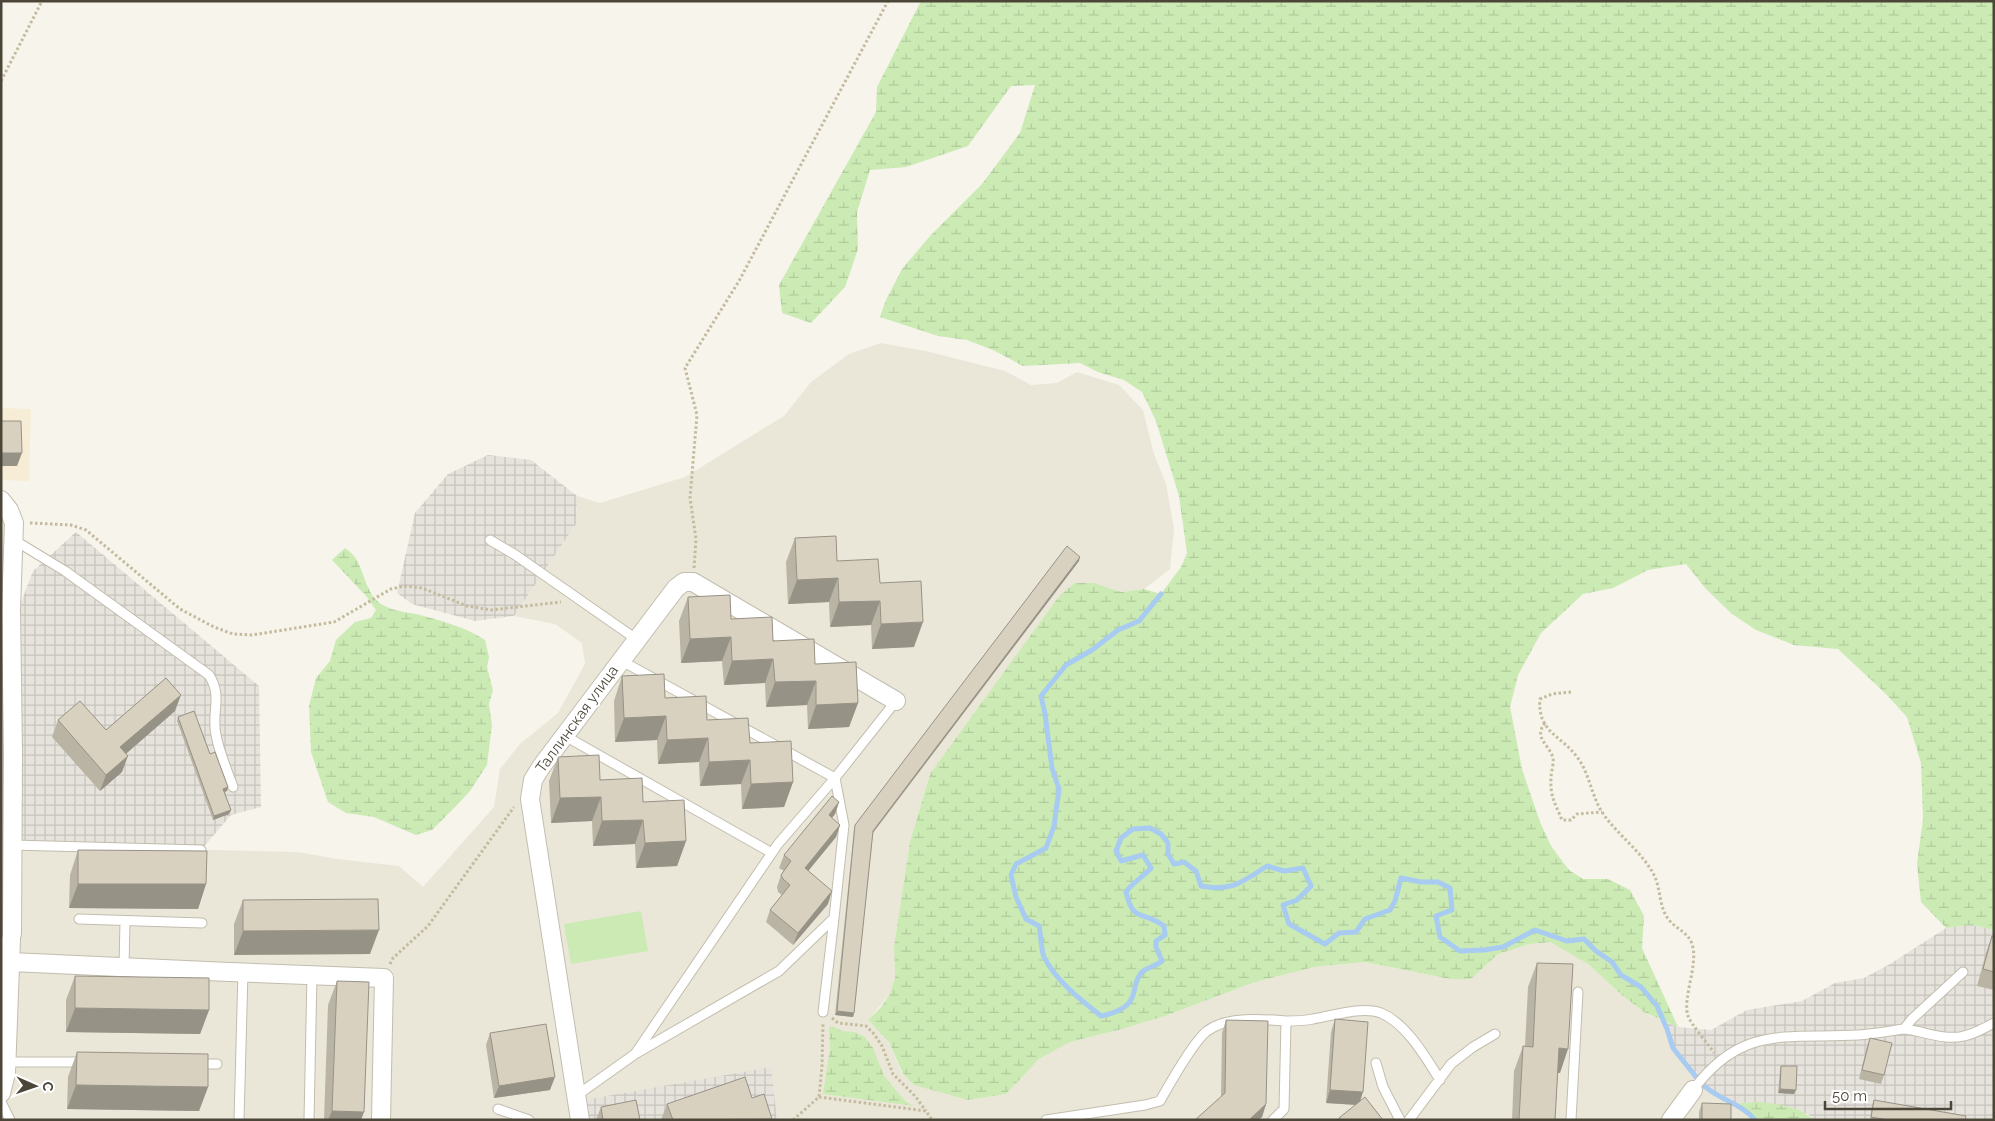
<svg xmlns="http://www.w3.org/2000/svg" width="1995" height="1121" font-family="Raleway,sans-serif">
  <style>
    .residential { fill: #eae7d9 }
    .commercial { fill: #f7edd7 }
    .industrial { fill: url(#industrial-grid) }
    .wetland { fill: url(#wetland-marsh) }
    .park { fill: #cbeab4 }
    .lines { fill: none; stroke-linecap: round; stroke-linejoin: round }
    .stream { stroke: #a8cbf2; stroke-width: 5 }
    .lane-casing { stroke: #c2bdad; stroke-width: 11 }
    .street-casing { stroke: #c2bdad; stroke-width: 20 }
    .path { stroke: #c4bb9e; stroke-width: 3; stroke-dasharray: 2.5 2.5; stroke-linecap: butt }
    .lane { stroke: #fff; stroke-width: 9 }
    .street { stroke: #fff; stroke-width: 18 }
    .wall { fill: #bab4a5 }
    .shaded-wall { fill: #979286 }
    .building { fill: #d8d1c0; stroke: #979286 }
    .labels { text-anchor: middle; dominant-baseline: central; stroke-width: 4.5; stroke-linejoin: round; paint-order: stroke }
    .street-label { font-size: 15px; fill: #4b4638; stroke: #fff }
  </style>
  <defs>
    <pattern id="industrial-grid" width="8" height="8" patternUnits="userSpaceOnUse" patternTransform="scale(1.25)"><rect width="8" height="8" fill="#e6e3dc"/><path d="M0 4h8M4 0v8" fill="none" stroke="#c7c4be"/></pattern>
    <pattern id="wetland-marsh" width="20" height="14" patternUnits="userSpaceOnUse" patternTransform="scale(1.25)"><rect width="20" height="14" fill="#cbeab4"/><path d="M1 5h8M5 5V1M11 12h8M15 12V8" fill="none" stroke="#b0ca9c"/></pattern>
  </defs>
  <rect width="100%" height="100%" fill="#f6f4eb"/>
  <path class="residential" d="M881,343l49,9 75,19 26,14 26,-2 20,-11 42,13 24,25 11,44 12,30 8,45 -4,40 -26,20 -23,3 -27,-9 -164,191 -20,68 -16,104 1,31 -5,17 -22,26 21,22 13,32 12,10 54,16 38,-6 33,-35 31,-17 52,-13 43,-13 90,-34 59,-15 51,-5 85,17h21l27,-25 31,-10 21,-2 38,22 35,32 21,16 19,9 10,27 14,20 24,24 30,17 14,11h-1745l-9,-18 10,-165h-10v-437l8,10 4,335 285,7 39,7 62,7 24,21 71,-80 6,-38 20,-25 38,-31 27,-49 -3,-21 -27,-19 -41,-8 62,-92 1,-28 23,7 85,-26 99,-61 27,-34 38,-28z"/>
  <path class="commercial" d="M1,408l30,1 -2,72 -28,-1z"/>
  <path class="industrial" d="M488,455l43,5 46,36 -1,28 -62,92 -39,5 -63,-17 -15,-11 18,-80 33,-39z
    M76,532l183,154 2,121 -30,8 -30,35 -189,-5 7,-237 14,-37z
    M1972,925l22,5v190h-180l-6,-6 -53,-12 -23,2 -21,-12 -24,-24 -14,-20 -10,-27 15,6 33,3 36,-20 55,-9 33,-18 29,-5 26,-14 56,-36z
    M771,1067l6,53h-191l-2,-20z"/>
  <path class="wetland" d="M921,1h1073v929l-22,-5 -26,3 -25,-26 -4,-38 6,-45 -2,-56 -14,-46 -21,-23 -48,-45 -44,-4 -38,-15 -24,-16 -26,-25 -20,-25 -38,6 -35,18 -30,6 -42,39 -23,42 -8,32 12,62 18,53 11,24 18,24 14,9h25l22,11 14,26 -2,32 36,79 -34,-15 -21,-16 -35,-32 -38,-22 -21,2 -31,10 -27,25h-21l-85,-17 -51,5 -59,15 -90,34 -43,13 -52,13 -31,17 -33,35 -38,6 -54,-15 -11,-11 -14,-32 -21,-22 13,-13 9,-13 5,-17 -1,-31 16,-104 20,-68 130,-179 15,-12h19l27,9 23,-3 17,5 20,-27 6,-14 -8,-57 -23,-75 -14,-29 -18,-12 -26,-8 -18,-9 -57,3 -30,-16 -26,-10 -29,-4 -58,-19 6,-17 16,-31 29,-34 51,-51 38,-51 15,-48 -24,1 -43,60 -62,21 -36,3 -13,42 1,37 -13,38 -34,36 -29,-10 -3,-28 97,-173 1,-25z
    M345,548c4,3 9,7 11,11 9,14 10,37 27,46 11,6 21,7 33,9 23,6 50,13 69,26l4,17 -2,10 6,23 -4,14 3,21 -5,40 -17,26 -14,15 -24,24 -16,5 -42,-18 -28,-4 -18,-11 -17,-50 -2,-46 7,-28 14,-17 6,-21 19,-18 16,-4 5,-8 -9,-13 -35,-37z
    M832,1026l10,5 12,1 11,5 8,11 11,28 22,26 8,4 -91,-12 7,-45 -1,-22z
    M1755,1102c21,1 44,4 59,18h-59l-5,-5 -18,-11z"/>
  <path class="park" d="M641,911l7,40 -77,13 -7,-40z"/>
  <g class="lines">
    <path class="stream" d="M1161,594l-22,27 -21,9 -26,20 -26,15 -25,31 4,18 7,54 7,21 -5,37 -8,22 -30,16 -5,11 5,22 10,22 13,7c2,9 2,24 5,31 12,24 37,43 57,59 10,-2 26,-7 31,-18 4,-9 2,-18 10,-26 4,-4 14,-6 20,-11l-6,-14v-6l9,-6 -1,-9c-22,-16 -31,-3 -38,-34 7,-10 17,-15 25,-24l-8,-13 -22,6 -5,-10 5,-13 12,-9 17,-1 11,6 7,9v11l6,10 10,-2 12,9 5,15c31,6 41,-4 66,-20l17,5 19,-3 8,18 -14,14 -14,5 6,19 36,20 14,-11 17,-1 9,-13 25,-9 5,-9 6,-23 20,4h17l12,6 2,22 -16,6 4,21 20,14 24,-1 19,-3 32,-17 32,11 17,-2 12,12 16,11 9,13 20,12 16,19 10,23 6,19 23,29
      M1702,1084c15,15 39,19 53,36"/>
    <defs>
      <path id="lane" d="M14,540l51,31 144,104c14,22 2,37 7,60 3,17 11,35 17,52
        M490,540l24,14 122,85
        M620,660l215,118 9,47 -10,93 -55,53 -144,83
        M565,736l207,117
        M12,845l189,5
        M79,919l123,4
        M124,967l1,-46
        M823,1012l11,-94
        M1286,1021c8,0 18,0 27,-2 19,-3 49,-13 68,-6 26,11 45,45 59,67
        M1904,1029c20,2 40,12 60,7 11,-2 20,-8 30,-13
        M6,1062h77
        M1376,1063l7,24 17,33
        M196,1064h21
        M1693,1090c49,-66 94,-51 165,-55 16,-1 31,-4 46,-6l8,-10 51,-47
        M576,1096l59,-42 143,-210 57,-66 61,-77
        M1,1102l9,18
        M498,1109l31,11
        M239,1120l4,-148
        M309,1120l3,-146
        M1046,1120l99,-15 15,-4c9,-16 33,-59 47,-70 20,-15 55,-12 79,-10l-2,88 -11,11
        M1409,1120l42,-56 22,-17 22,-13
        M1571,1120l7,-128"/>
      <path id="street" d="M1,500l8,10 5,13 -3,87 2,143 -1,181
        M11,962l218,10
        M231,972l153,6 -3,142
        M1,1093l5,-20 5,-134
        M580,1120l-50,-321 3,-19 8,-13 135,-179 8,-6h9l203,119
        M1671,1120l22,-30"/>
    </defs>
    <use href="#lane" class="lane-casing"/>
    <use href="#street" class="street-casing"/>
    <path class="path" d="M1,81l41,-80
      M30,523l41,2 15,5 94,79 34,18 19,7 19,1 82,-13 57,-33 13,-3 18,2 45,18 24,4 70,-8
      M694,568l2,-29 -6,-41 7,-83 -12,-47 54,-87 149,-280
      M1571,692l-19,2 -12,5c-3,33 22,37 37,58 13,17 14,38 25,55 15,23 41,40 53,65 6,14 4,31 14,43 7,9 19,12 23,24 7,20 -10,54 -4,72 2,7 21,29 26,37
      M1545,723c-12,15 4,21 8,35 1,6 -2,14 -2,20 -1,19 4,25 11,42h9l6,-6 25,-2
      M390,964l3,-6 35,-32 86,-119
      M832,1018l6,5 28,3 8,8 8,12 11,28 22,22 11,15
      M819,1097l107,14 6,9
      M793,1120l26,-23 3,-31 1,-43"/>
    <use href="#lane" class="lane"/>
    <use href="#street" class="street"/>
  </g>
  <path class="wall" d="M795,538l85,45 34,64 -42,2 -1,-24 -41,2 -1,-25 -41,2 -2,-42z
    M1079,561l-206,272 -19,180 -1,4 -18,-2 19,-185 1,-5z
    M688,597l127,67 43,39 -9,24 -41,2 -1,-24 -41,2 -1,-24 -41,2 -2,-24 -41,2 -2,-42z
    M622,676l128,67 43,39 -9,25 -42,2 -1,-25 -41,2 -1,-24 -41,2 -1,-24 -42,2 -1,-41z
    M175,711l-49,43 -4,18 -22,19 -48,-54 6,-17 48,10z
    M178,717l32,37 18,33 -1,4 -3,1 7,18 -2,4 -16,6 -36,-99z
    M558,757l85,45 43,39 -9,25 -41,2 -1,-24 -42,2 -1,-25 -41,2 -2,-42z
    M839,802l-4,12 -3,4 8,7 -4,12 -28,34 20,33 -35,41 -27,-23 4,-12 12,-15 -4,-3 -1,-5 4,-12 3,-4 -5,-3 5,-13z
    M78,850l128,34 -8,25 -129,-1 1,-33z
    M243,900l127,54 -136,1v-31z
    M1992,936l2,1v53l-17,-4 9,-33z
    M1537,963l23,110h-2l-3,47h-43l2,-49 9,-25h2l3,-59z
    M75,976l134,34 -9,24 -134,-2v-32z
    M337,981l24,139h-37l4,-115z
    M1335,1019l25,82 23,19h-45l1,-2 17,-13 -30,-2 5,-71z
    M1226,1020l40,84 -4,13 -4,3h-63l26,-23 1,-64z
    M490,1033l60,57 -56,8 -8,-53z
    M1870,1038l14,37 -3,9 -22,-5 8,-33z
    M77,1052l131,35 -9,24 -132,-2 1,-32z
    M1781,1066l13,28 -16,-1 2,-23z
    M752,1098l20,22h-111l6,-16z
    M1874,1100l91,20h-95l2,-15z
    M1702,1103l29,17h-32v-8z
    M601,1107l39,13h-44z"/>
  <path class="shaded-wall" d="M1,453h21l-5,13h-16z
    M1080,557l-1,4 -208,274 2,-4z
    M838,578l-9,24 -41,2 9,-24z
    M880,601l-9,24 -41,2 9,-25z
    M923,622l-9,25 -42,2 9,-25z
    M731,637l-9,24 -41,2 9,-24z
    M773,659l-8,24 -41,2 8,-24z
    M816,681l-9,24 -41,2 9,-25z
    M181,695l-6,16 -61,53 6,-17z
    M858,703l-9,24 -41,2 8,-24z
    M666,716l-9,24 -42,2 9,-24z
    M708,738l-9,24 -41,2 9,-24z
    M128,756l-6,16 -22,19 6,-16z
    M750,760l-9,24 -41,2 9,-24z
    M793,782l-9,25 -42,2 9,-25z
    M228,787l-1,4 -6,2 2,-4z
    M601,797l-9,24 -41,2 9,-25z
    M839,802l-4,12 -11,13 5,-12z
    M231,810l-2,4 -16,6 1,-4z
    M643,820l-8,24 -42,2 9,-25z
    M840,825l-4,12 -36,44 5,-13z
    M686,841l-9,25 -41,2 9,-25z
    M78,884h128l-8,25 -129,-1z
    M832,891l-4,13 -35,41 5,-12z
    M379,930l-9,24 -136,1 9,-24z
    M75,1008l134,2 -9,24 -134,-2z
    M837,1011l17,2 -1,4 -18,-2z
    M1559,1048l9,1 -8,24 -10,-1z
    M555,1077l-5,13 -56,8 5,-12z
    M76,1085l132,2 -9,24 -132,-2z
    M1780,1089l16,1 -2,4 -16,-1z
    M1330,1090l33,2 -4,13 -33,-2z
    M1266,1104l-4,13 -4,3h-9z
    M332,1111l32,1 -3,8h-33z"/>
  <path class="building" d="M1,421h20l1,32h-21z
    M836,536l1,25 41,-2 2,24 41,-2 2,41 -42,2 -1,-23 -41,1 -1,-24 -41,2 -2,-42z
    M1067,546l13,11 -207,274 -19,182 -17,-2 18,-186z
    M730,595l1,24 41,-2 1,24 41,-2 1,25 41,-2 2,41 -42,2v-24l-41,1 -2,-23 -41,2 -1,-24 -41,2 -2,-42z
    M664,674l1,24 41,-2 1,24 41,-2 2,25 41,-2 2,41 -42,2 -1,-24 -41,2 -1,-24 -41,2 -1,-24 -42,2 -2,-42z
    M166,678l15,17 -61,52 8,9 -22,19 -48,-55 22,-19 26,29z
    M194,711l16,43 5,-2 13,35 -5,2 8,21 -17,6 -36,-99z
    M599,755l1,25 42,-2 1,24 41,-2 2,41 -41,2 -2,-23 -41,1 -1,-24 -41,1 -2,-41z
    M832,796l7,6 -10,13 11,10 -35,43 27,23 -34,42 -28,-23 20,-25 -7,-6 -2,-4 10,-14 -7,-6z
    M78,850l129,1 -1,33h-128z
    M378,899l1,31 -136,1v-31z
    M1992,936l2,1v35l-11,-3z
    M1537,963l36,1 -5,85 -9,-1 -4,72h-36l4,-74 10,1z
    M75,976l134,2v32l-134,-2z
    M337,981l32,1 -5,130 -32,-1z
    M1335,1019l33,3 -5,70 -33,-2z
    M1226,1020l42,1 -2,83 -17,16h-54l30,-27z
    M546,1024l9,53 -56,9 -9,-53z
    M1870,1038l22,5 -8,32 -22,-5z
    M77,1052l131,2v33l-132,-2z
    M1781,1066h16l-1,24 -16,-1z
    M745,1077l7,21 12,-4 8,25 -99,1 -6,-16z
    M1365,1097l18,23h-43l-1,-2z
    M636,1100l4,20h-37l-2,-13z
    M1874,1100l92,16 -1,4h-77l-17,-3z
    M1702,1103l29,1v16h-29z"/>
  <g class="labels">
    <g class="street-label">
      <text transform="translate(577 719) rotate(-54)">Таллинская улица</text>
    </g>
  </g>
  <rect width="1995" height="1121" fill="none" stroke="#4b4638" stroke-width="5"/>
  <g transform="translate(35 1086) rotate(92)" stroke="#ffffff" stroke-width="4" paint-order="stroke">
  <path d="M0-4L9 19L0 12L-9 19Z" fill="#4b4638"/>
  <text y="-8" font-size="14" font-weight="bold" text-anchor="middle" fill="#4b4638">С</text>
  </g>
  <path d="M1825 1101v8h126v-8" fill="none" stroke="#4b4638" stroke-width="2.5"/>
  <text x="1832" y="1101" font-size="15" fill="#4b4638" stroke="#ffffff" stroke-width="4" paint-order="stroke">50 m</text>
</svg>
